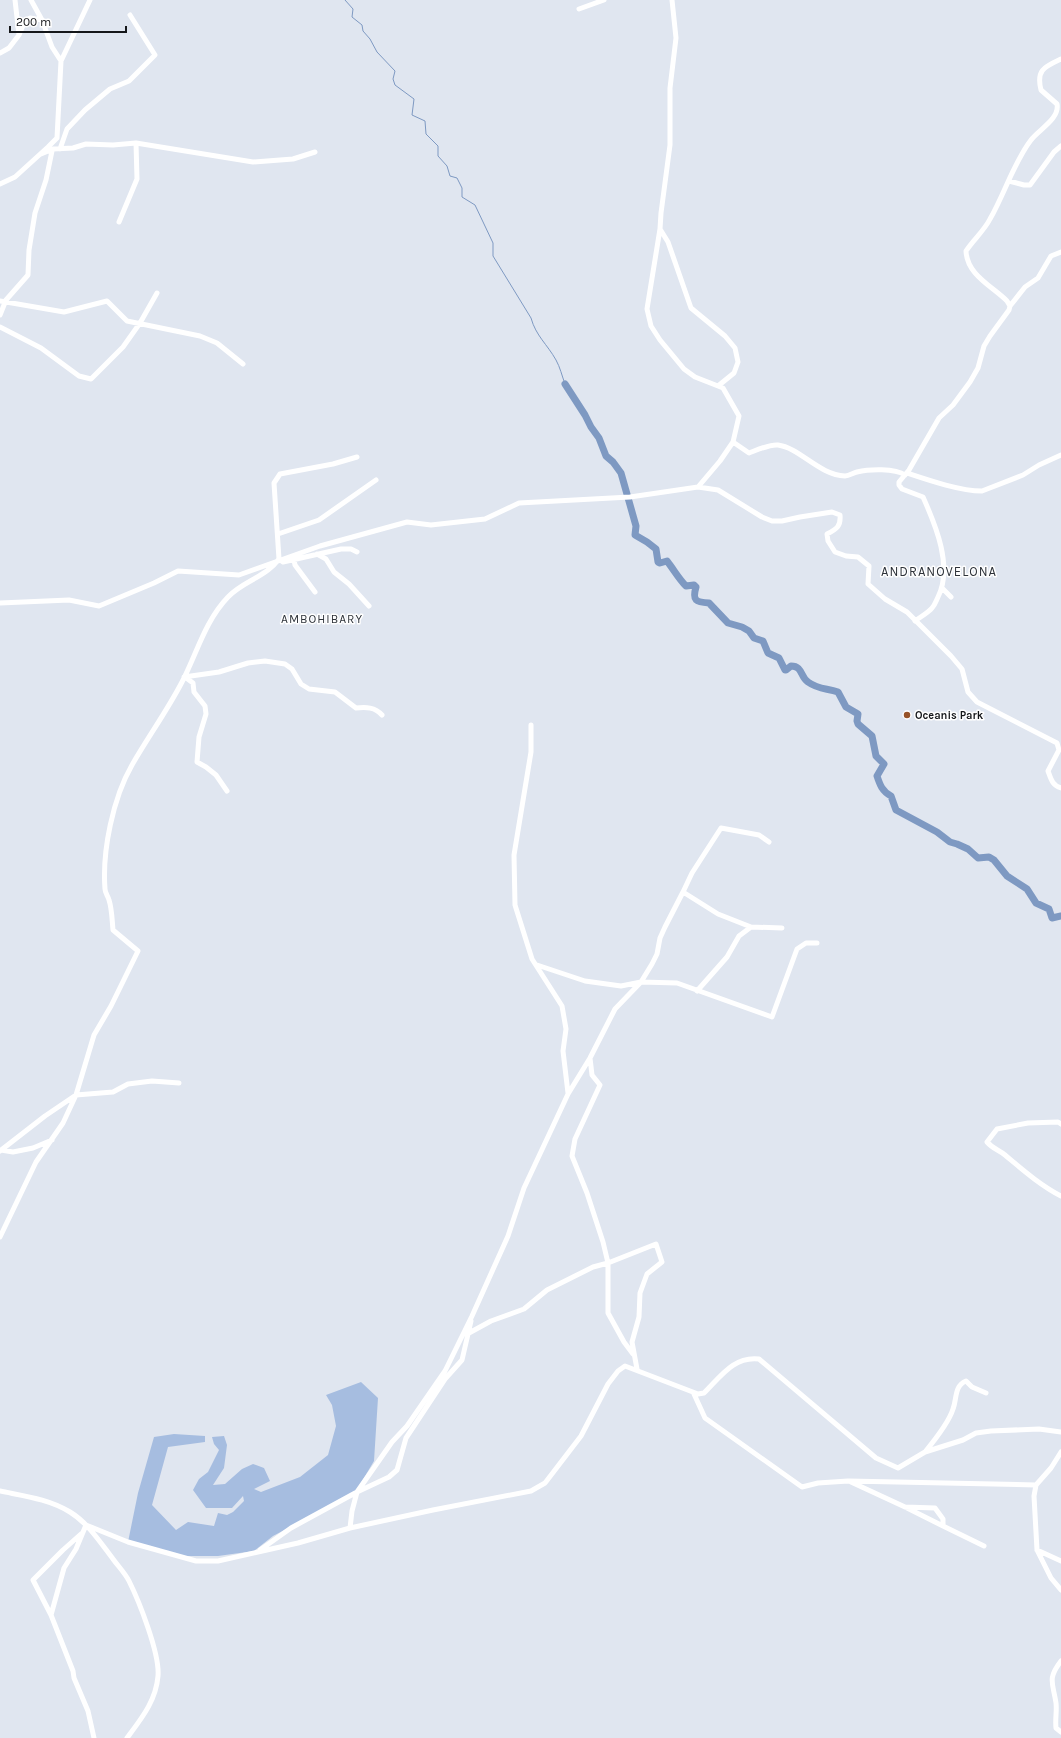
<svg xmlns="http://www.w3.org/2000/svg" width="1061" height="1738" font-family="Karla,sans-serif">
  <style>
    .green { fill: #a6bde0 }
    .lines { fill: none; stroke-linecap: round; stroke-linejoin: round }
    .stream { stroke: #7e99c2; stroke-width: 1 }
    .river { stroke: #7e99c2; stroke-width: 7 }
    .minor { stroke: #fff; stroke-width: 5 }
    .poi-dot { fill: #975228; stroke: #fff; stroke-width: 1.5 }
    .labels { text-anchor: middle; dominant-baseline: central; stroke-width: 3; stroke-linejoin: round; paint-order: stroke }
    .poi-label { font-size: 11px; font-weight: bold; fill: #15171a; stroke: #fff; text-anchor: start }
    .neighbourhood-label { font-size: 12px; letter-spacing: 1px; fill: #2d3239; stroke: #fff }
    .quarter-label { font-size: 13px; letter-spacing: 1px; fill: #2d3239; stroke: #fff }
  </style>
  <rect width="100%" height="100%" fill="#e0e6f0"/>
  <path class="green" d="M361,1382l17,16 -4,63 -19,32 -82,43 -19,15 -36,5h-33l-57,-14 10,-49 16,-56 20,-3 31,2v6l-37,5 -16,58 24,25 12,-8 26,4 4,-13 9,2 6,-3 11,-11 -1,-5 -11,12h-26l-13,-18 6,-11 9,-7 11,-22 -5,-6 -2,-7 12,-1 3,9 -3,23 -11,17 12,-1 17,-15 11,-5 11,4 6,13 -16,8 7,3 39,-15 28,-22 8,-29 -4,-21 -6,-10z"/>
  <g class="lines">
    <path class="stream" d="M345,0l8,9 -1,8 10,8 1,6 7,8 7,13 18,19 -2,8 2,6 19,14 -2,16 13,6 1,13 12,12v10l9,10 3,10 7,2 5,10v9l13,8 18,38v13l38,62c5,18 16,26 25,42 4,7 6,16 9,24"/>
    <path class="river" d="M565,384l20,31 6,12 8,11 7,18 7,6 8,11 15,53 -1,9 12,7 9,7 2,13 2,1 7,-2c7,9 12,18 19,25l8,-1 2,2c-4,14 0,15 13,16l19,20 14,4 7,4 5,7 9,3 5,12 11,5 6,12h1l5,-4c12,0 9,11 17,16 11,8 19,6 30,10l8,15 12,7 -1,7 1,3 14,12 4,20 8,8 -7,12c3,9 5,15 14,20l5,14 41,22 13,10 7,2 11,5 10,9 11,-1 5,3 13,16 20,13 9,14 13,6 3,9 9,-2"/>
    <path class="minor" d="M31,0l11,20
      M672,0l4,38 -6,50v57l-9,68 -1,16 8,13 23,66 34,28 10,12 3,14 -4,11 -16,13 5,2 16,28 -6,26 -13,19 -22,26
      M579,9l25,-9
      M0,53l9,-5 10,-13 -4,-35
      M61,61l29,-61
      M60,149l7,-20 18,-19 25,-21 19,-8 26,-26 -25,-40
      M41,154l12,-5 20,-1 13,-4 27,1 23,-2 117,19 40,-3 22,-7
      M1009,181l15,4h6l24,-33 7,-6
      M0,184l15,-7 33,-30 9,-9 4,-77 -9,-14 -10,-27 -12,-2 -6,5 -5,12
      M119,222l18,-43 -1,-36
      M660,229l-13,80 4,17 9,14 24,29 11,8 23,9
      M0,301l64,11 43,-11 20,20 73,15 17,7 26,21
      M1010,306l15,-19 13,-9 13,-22 10,-4
      M0,315l6,-15 22,-25 1,-25 6,-37 11,-33 6,-29
      M0,327l41,21 38,28 12,3 32,-32 17,-24 17,-30
      M733,442l16,11c8,-3 21,-9 29,-8 22,3 41,30 67,31 4,0 8,-3 12,-4 12,-3 38,-4 48,3
      M907,473c21,7 53,18 75,18l41,-16 16,-10 22,-10
      M278,534l41,-14 57,-40
      M317,554l9,5 8,13 15,12 20,22
      M279,559l4,3 58,-13h10l6,3
      M294,560l1,5 20,27
      M942,588l9,9
      M0,603l69,-3 30,6 55,-23 24,-12 61,4 81,-29 87,-24 24,3 54,-6 34,-16 111,-6 68,-10 20,3 44,27 10,4h10l18,-4 32,-5 8,3c1,11 -3,14 -13,19l1,7 7,11 11,4 12,1 11,9 -1,18 17,15 22,13 44,44 11,13 6,23 9,10 80,41 2,7 -11,21c3,8 4,14 13,17
      M915,621c5,-4 13,-8 17,-13 3,-3 4,-7 6,-11 15,-30 -2,-71 -15,-100l-21,-8 -3,-4v-3l10,-12 30,-52 14,-13 17,-23 8,-14 6,-22 6,-10 19,-26 1,-4 -3,-5c-15,-15 -40,-26 -41,-50 7,-11 18,-20 24,-32 14,-24 24,-57 41,-79 7,-10 29,-21 26,-36l-16,-14c-5,-20 3,-23 20,-31
      M184,677l35,-5 29,-9 17,-2 20,3 7,5 9,15 8,5 26,3 21,16c10,-1 19,-1 26,7
      M185,677l8,6 1,9 11,14 1,8 -7,23 -2,25 9,5 10,8 11,16
      M531,725v27l-17,103 1,50 17,54 30,47 4,23 -3,22 5,42
      M751,927l-33,-13 -35,-22 9,-19 29,-45 38,7 10,7
      M537,965l48,16 36,5 20,-4 36,1 95,34 25,-68 9,-6h11
      M697,991l30,-34 12,-21 12,-9 31,1
      M590,1058l2,17 8,10 -25,54 -3,17 15,37 16,49 5,21 48,-19 6,18 -15,12 -7,19 -1,24 -7,25 5,27
      M1061,1124l-3,-2 -30,1 -31,6 -10,13c6,7 12,8 18,13 18,15 35,30 56,41
      M1,1150l12,2 20,-4 19,-8
      M0,1151l45,-35 31,-21 18,-60 17,-29 27,-55 -25,-21c-1,-10 -1,-21 -4,-30 -1,-4 -4,-7 -4,-11 -3,-38 8,-91 27,-124 16,-28 35,-54 50,-83 15,-29 23,-61 46,-85 11,-12 27,-17 40,-27 4,-3 8,-7 11,-11l-5,-76 6,-9 53,-10 24,-7
      M0,1237l36,-75 27,-39 13,-28 37,-3 15,-8 24,-3 27,2
      M469,1333l22,-12 33,-12 23,-19 46,-23 15,-4v50l16,29 9,12
      M694,1394l11,24 97,69 16,-4 30,-2 188,4
      M925,1452c9,-11 24,-30 28,-43 4,-10 1,-23 13,-28l6,6 14,6
      M1061,1452l-10,16 -15,17 -2,11 3,54 14,28 10,12
      M851,1482l54,25 30,1 8,11v7l41,20
      M0,1491c24,5 49,8 70,21 18,11 30,30 43,47 5,7 12,14 16,22 10,20 31,73 29,95 -2,25 -17,43 -31,62
      M907,1508l36,18
      M350,1528l2,-17 5,-19 32,-15 8,-7 9,-32 39,-59 17,-19 9,-39
      M81,1534l-18,16 -30,30 18,35 22,56 1,7 14,33 6,27
      M260,1550l31,-22 66,-36 35,-50 15,-16 38,-55 27,-55 36,-80 16,-48 44,-94 22,-36 25,-49 26,-27 11,-18 5,-10 3,-16 5,-11 18,-35
      M1037,1550l24,11
      M51,1615l13,-47 12,-19 10,-24 42,17 68,19h22l80,-18 52,-15 83,-18 98,-19 14,-8 36,-47 27,-52 10,-13 7,-5 73,28 6,-1c17,-17 30,-37 55,-34l117,99 22,10 27,-16 38,-12 13,-7 15,-2 48,-2 22,3
      M1061,1661c-14,18 -8,22 -5,42 1,8 -1,16 0,25l5,4"/>
  </g>
  <circle class="poi-dot" cx="907" cy="715" r="4"/>
  <g class="labels">
    <g class="poi-label">
      <text x="915" y="715">Oceanis Park</text>
    </g>
    <g class="neighbourhood-label">
      <text x="322" y="619">AMBOHIBARY</text>
    </g>
    <g class="quarter-label">
      <text x="939" y="571">ANDRANOVELONA</text>
    </g>
  </g>
  <path d="M10 26v6h116v-6" fill="none" stroke="#15171a" stroke-width="2"/>
  <text x="16" y="26" font-size="12" fill="#15171a" stroke="#ffffff" stroke-width="3" paint-order="stroke">200 m</text>
</svg>
